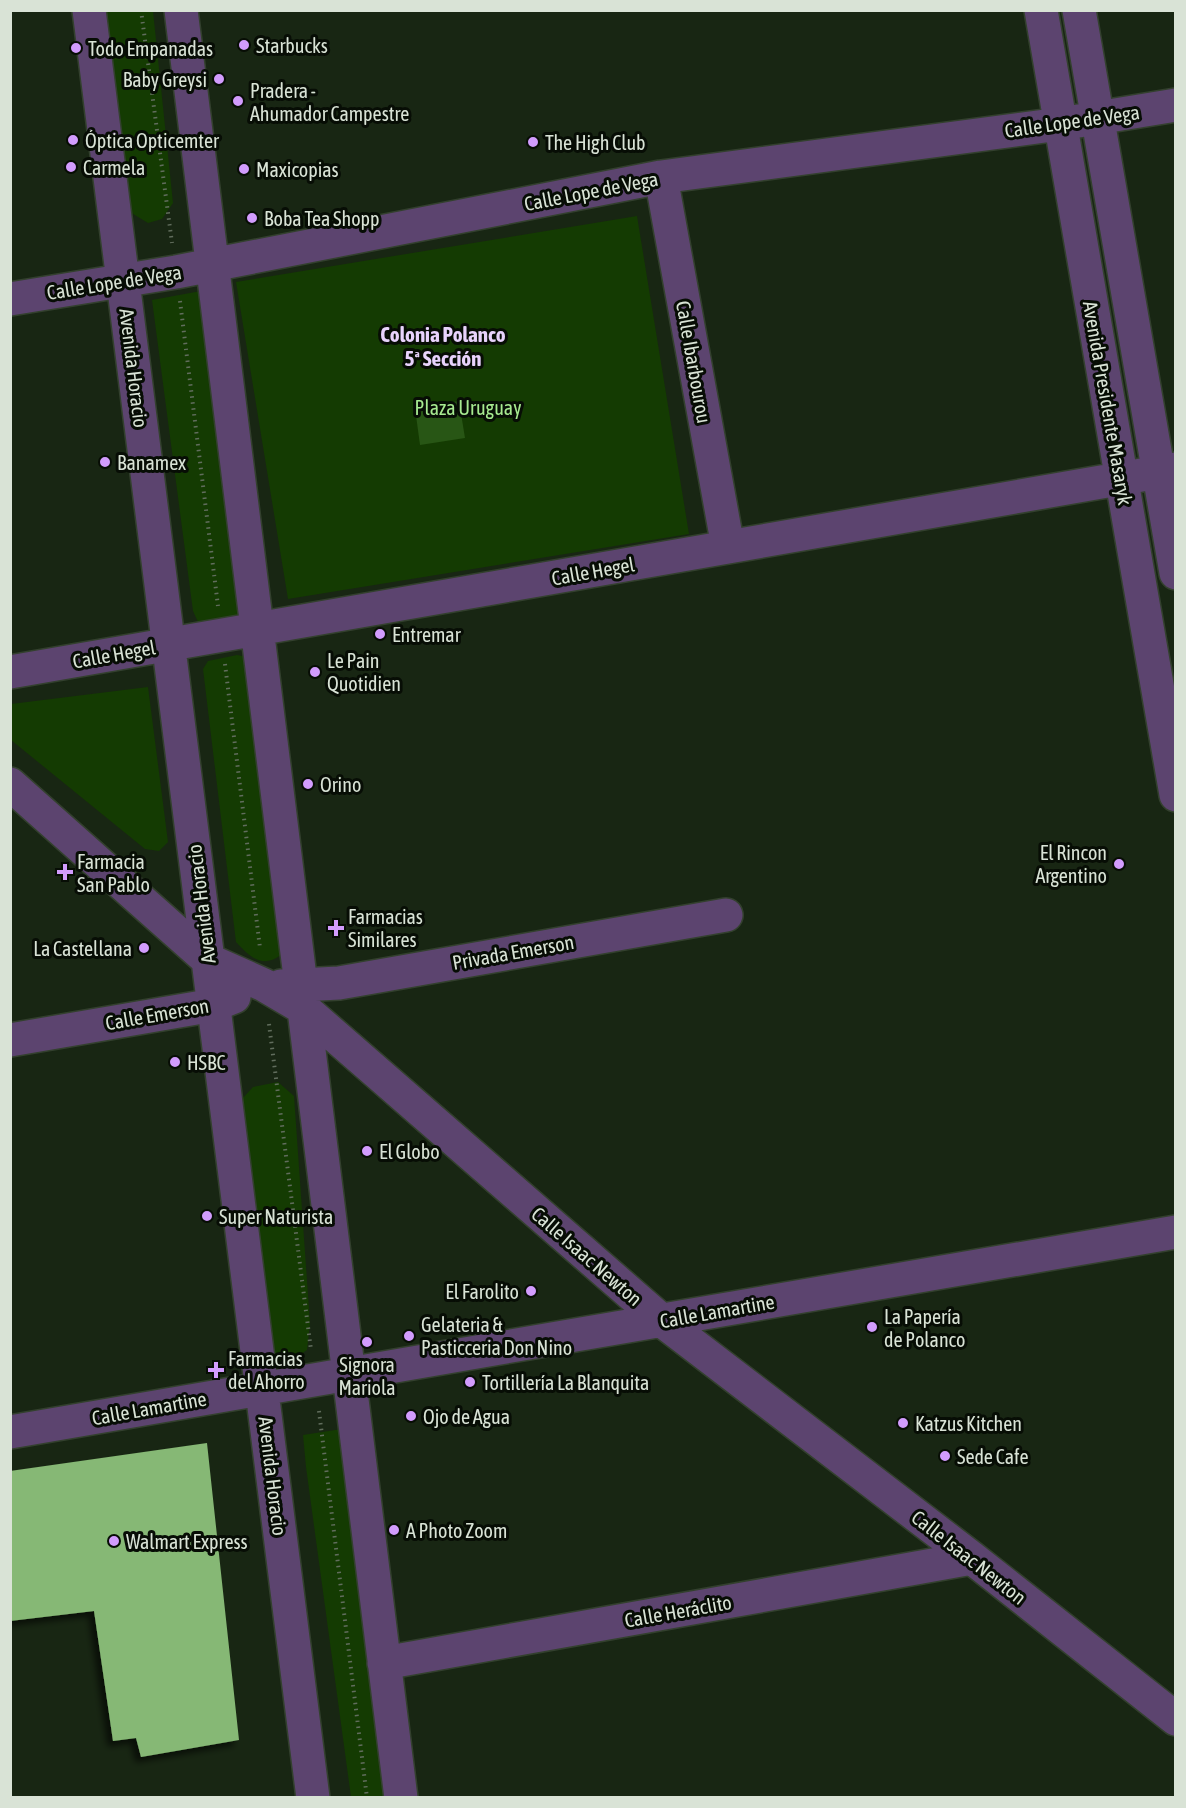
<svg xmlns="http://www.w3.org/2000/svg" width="1186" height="1808" font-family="'Asap Condensed',sans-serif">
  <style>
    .green { fill: #143b02 }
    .water { fill: #285615 }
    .building { fill: #86b875; filter: url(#shadow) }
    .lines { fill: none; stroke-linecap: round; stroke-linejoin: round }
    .minor-casing { stroke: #33402e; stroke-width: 36 }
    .path { stroke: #616d5d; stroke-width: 4; stroke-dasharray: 1.5 4.5; stroke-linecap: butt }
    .minor { stroke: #5c446f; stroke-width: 33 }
    .poi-dot { fill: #d29cfd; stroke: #070d05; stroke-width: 2 }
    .labels { text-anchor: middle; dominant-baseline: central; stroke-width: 6; stroke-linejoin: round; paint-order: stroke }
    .poi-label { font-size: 20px; fill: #d9e3d6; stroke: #070d05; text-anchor: start }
    .street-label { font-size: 20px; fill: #d9e3d6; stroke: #070d05 }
    .park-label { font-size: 20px; fill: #a7ea90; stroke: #070d05 }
    .neighbourhood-label { font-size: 21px; font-weight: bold; fill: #e8d3fc; stroke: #070d05 }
  </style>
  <defs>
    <filter id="shadow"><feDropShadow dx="-5.5" dy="5.5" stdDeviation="3" flood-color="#0009"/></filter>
  </defs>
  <rect width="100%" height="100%" fill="#182613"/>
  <path class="green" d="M96,11h57l20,192 -11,16 -14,4 -28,-17z
    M637,216l52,318 -401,65 -52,-317z
    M201,291l44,323 -34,14 -13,-6 -5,-11 -41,-311z
    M237,655l10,2 34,298c-19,14 -31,2 -45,-13l-33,-273 5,-8z
    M148,687l20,155 -9,9 -14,-2 -134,-109v-36z
    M278,1082l16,14 16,227 -3,27c-16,11 -26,16 -43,6l-22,-257 11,-12z
    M348,1428l41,369h-38l-45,-330 -3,-32z"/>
  <path class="water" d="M459,401l6,37 -45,7 -5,-37z"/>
  <path class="building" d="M207,1443l32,297 -98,17 -5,-19 -23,3 -19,-130 -84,10v-150z"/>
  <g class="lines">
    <defs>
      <path id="minor" d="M89,10l224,1788
        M181,10l220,1788
        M1041,10l135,785
        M1079,10l97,563
        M661,177l67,370
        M10,299l166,-27 485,-95 399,-53 116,-19
        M10,672l1166,-203
        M10,784l198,176 56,25 39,23 358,312 311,238 204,161
        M281,986l58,-3 387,-68
        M10,1040l204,-35 20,-8
        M10,1432l1166,-200
        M384,1663l588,-105"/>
    </defs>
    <use href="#minor" class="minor-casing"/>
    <path class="path" d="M141,10l31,233
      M180,301l38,305
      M225,664l35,284
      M269,1024l42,326
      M319,1411l48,387"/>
    <use href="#minor" class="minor"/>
  </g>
  <g class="poi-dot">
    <circle cx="244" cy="45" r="6"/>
    <circle cx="76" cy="48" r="6"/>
    <circle cx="219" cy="79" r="6"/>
    <circle cx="238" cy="101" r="6"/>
    <circle cx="73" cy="140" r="6"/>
    <circle cx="533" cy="142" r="6"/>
    <circle cx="71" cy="167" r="6"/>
    <circle cx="244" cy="169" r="6"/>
    <circle cx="252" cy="218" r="6"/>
    <circle cx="105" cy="462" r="6"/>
    <circle cx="380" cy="634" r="6"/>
    <circle cx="315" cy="672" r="6"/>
    <circle cx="308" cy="784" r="6"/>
    <circle cx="1119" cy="864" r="6"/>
    <path d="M62 863h6v6h6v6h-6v6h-6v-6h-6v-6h6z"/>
    <path d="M333 919h6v6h6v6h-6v6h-6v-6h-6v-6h6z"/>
    <circle cx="144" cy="948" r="6"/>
    <circle cx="175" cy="1062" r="6"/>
    <circle cx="367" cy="1151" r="6"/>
    <circle cx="207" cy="1216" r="6"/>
    <circle cx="531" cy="1291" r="6"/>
    <circle cx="872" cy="1327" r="6"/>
    <circle cx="409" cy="1336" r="6"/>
    <circle cx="367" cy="1342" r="6"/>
    <path d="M213 1361h6v6h6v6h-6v6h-6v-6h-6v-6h6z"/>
    <circle cx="470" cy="1382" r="6"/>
    <circle cx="411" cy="1416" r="6"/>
    <circle cx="903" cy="1423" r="6"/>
    <circle cx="945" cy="1456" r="6"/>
    <circle cx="394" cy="1530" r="6"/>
    <circle cx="114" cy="1541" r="6"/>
  </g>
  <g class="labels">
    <g class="poi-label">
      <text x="256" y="45">Starbucks</text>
      <text x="88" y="48">Todo Empanadas</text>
      <text x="207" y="79" text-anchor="end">Baby Greysi</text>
      <text x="250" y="90">Pradera -<tspan x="250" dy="23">Ahumador Campestre</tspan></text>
      <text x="85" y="140">Óptica Opticemter</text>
      <text x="545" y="142">The High Club</text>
      <text x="83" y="167">Carmela</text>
      <text x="256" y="169">Maxicopias</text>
      <text x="264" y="218">Boba Tea Shopp</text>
      <text x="117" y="462">Banamex</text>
      <text x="392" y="634">Entremar</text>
      <text x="327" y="660">Le Pain<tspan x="327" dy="23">Quotidien</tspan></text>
      <text x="320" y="784">Orino</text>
      <text x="1107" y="852" text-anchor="end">El Rincon<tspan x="1107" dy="23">Argentino</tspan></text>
      <text x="77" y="861">Farmacia<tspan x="77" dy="23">San Pablo</tspan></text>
      <text x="348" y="916">Farmacias<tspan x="348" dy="23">Similares</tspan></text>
      <text x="132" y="948" text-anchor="end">La Castellana</text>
      <text x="187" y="1062">HSBC</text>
      <text x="379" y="1151">El Globo</text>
      <text x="219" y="1216">Super Naturista</text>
      <text x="519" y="1291" text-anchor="end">El Farolito</text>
      <text x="884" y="1316">La Papería<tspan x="884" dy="23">de Polanco</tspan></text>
      <text x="421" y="1324">Gelateria &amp;<tspan x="421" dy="23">Pasticceria Don Nino</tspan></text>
      <text x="228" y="1358">Farmacias<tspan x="228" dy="23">del Ahorro</tspan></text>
      <text x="367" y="1364" text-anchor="middle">Signora<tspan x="367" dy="23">Mariola</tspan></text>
      <text x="482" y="1382">Tortillería La Blanquita</text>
      <text x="423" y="1416">Ojo de Agua</text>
      <text x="915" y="1423">Katzus Kitchen</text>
      <text x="957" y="1456">Sede Cafe</text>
      <text x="406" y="1530">A Photo Zoom</text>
      <text x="126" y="1541">Walmart Express</text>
    </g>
    <g class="street-label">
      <text transform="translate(1072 121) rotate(-8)">Calle Lope de Vega</text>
      <text transform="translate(591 191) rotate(-11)">Calle Lope de Vega</text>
      <text transform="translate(114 282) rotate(-9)">Calle Lope de Vega</text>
      <text transform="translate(694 362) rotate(80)">Calle Ibarbourou</text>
      <text transform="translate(134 368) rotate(83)">Avenida Horacio</text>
      <text transform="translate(1108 403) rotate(80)">Avenida Presidente Masaryk</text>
      <text transform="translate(593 571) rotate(-10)">Calle Hegel</text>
      <text transform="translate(114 654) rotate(-10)">Calle Hegel</text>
      <text transform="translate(201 904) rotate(-97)">Avenida Horacio</text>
      <text transform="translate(513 952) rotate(-10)">Privada Emerson</text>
      <text transform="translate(157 1014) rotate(-10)">Calle Emerson</text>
      <text transform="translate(587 1256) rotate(41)">Calle Isaac Newton</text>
      <text transform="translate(717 1311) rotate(-10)">Calle Lamartine</text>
      <text transform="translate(149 1408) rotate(-10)">Calle Lamartine</text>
      <text transform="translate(273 1476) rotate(83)">Avenida Horacio</text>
      <text transform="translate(969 1557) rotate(38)">Calle Isaac Newton</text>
      <text transform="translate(678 1611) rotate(-10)">Calle Heráclito</text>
    </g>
    <g class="park-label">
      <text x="468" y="407">Plaza Uruguay</text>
    </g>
    <g class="neighbourhood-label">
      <text x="443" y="334">Colonia Polanco<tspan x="443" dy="24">5ª Sección</tspan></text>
    </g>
  </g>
  <rect width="1186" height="1808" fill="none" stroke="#d9e3d6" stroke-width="24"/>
</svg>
